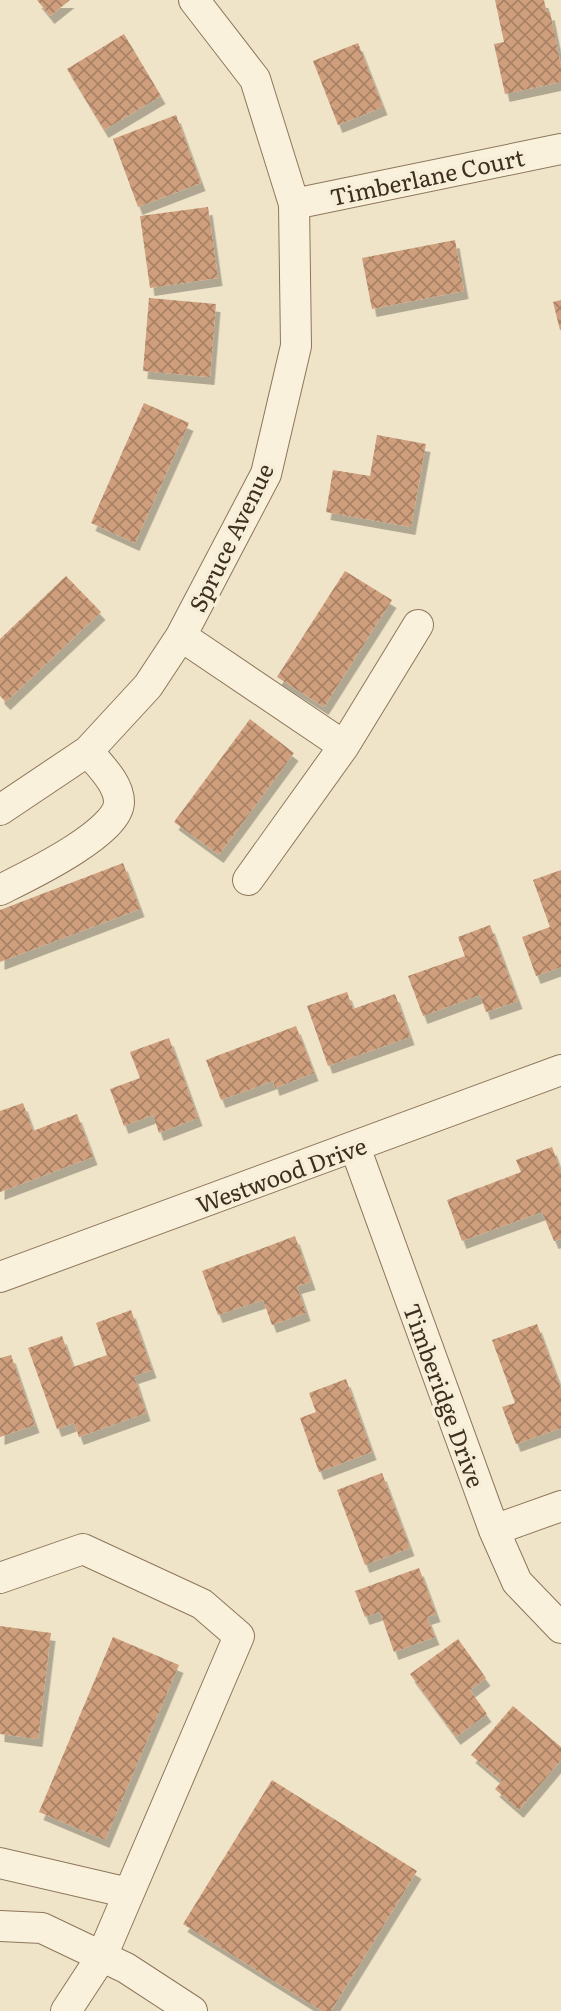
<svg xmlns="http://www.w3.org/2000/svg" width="561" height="2011" font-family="Literata,serif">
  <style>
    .building { fill: url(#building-cross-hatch); filter: url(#shadow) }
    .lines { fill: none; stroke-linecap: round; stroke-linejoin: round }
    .minor-casing { stroke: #8d765c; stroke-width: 32 }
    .minor { stroke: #faf1dc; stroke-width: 30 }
    .labels { text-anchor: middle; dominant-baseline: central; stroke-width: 7; stroke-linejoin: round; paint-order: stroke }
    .street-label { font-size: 23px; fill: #3d2e20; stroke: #f7eed8 }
  </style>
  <defs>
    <pattern id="building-cross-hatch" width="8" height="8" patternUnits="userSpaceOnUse" patternTransform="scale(1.75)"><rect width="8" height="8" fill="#cf9f7d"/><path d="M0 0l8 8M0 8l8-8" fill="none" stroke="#a98266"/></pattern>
    <filter id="shadow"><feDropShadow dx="4.5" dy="8" stdDeviation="0" flood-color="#0004"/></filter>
  </defs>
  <rect width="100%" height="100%" fill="#f0e4c8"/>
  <path class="building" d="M37,0h33l-20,16z
    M495,0h49l3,13 3,-1 11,54v16l-56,12 -11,-50 10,-2z
    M124,34l37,62 -57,34 -37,-61z
    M358,43l25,64 -45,18 -25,-64z
    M176,115l25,68 -63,24 -25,-68z
    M208,207l10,71 -68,10 -10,-72z
    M455,240l9,51 -92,18 -10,-51z
    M149,298l67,6 -6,73 -67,-6z
    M561,300v30h-1l-7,-28z
    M144,403l45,20 -54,120 -44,-20z
    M377,435l49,9 -15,83 -85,-15 7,-42 37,6z
    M345,571l47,29 -68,107 -47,-30z
    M66,576l35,36 -95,90 -6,-6v-57z
    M250,719l44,34 -75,102 -45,-33z
    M123,863l17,46 -140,53v-52z
    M561,870v97l-25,9 -14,-39 28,-10 -17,-47z
    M490,925l28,76 -32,11 -6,-17 -57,21 -15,-40 57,-20 -7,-19z
    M347,992l6,17 42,-15 15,43 -82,29 -21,-60z
    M296,1026l18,47 -39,15 -2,-7 -52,19 -15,-40z
    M169,1038l29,80 -39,15 -6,-18 -29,11 -14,-37 30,-11 -10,-26z
    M23,1103l10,28 44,-17 16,43 -93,35v-81z
    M552,1147l9,25v67l-7,2 -12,-29 -80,29 -15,-41 74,-28 -5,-12z
    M295,1236l16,46 -14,4 9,27 -34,12 -9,-25 -45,15 -16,-44z
    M131,1310l21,60 -18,6 12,37 -67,24 -5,-14 -17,6 -29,-81 34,-12 11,31 34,-12 -11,-32z
    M537,1324l24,65v39l-45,16 -14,-37 13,-4 -23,-63z
    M11,1355l24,70 -35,12v-79z
    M346,1379l26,73 -53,20 -19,-54 16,-6 -7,-19z
    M382,1473l28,75 -45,17 -28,-75z
    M419,1568l17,46 -9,3 8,20 -41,15 -14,-40 -15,5 -10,-26z
    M0,1626l51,7 -13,106 -38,-5z
    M113,1637l66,28 -74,175 -66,-28z
    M458,1639l28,39 -16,12 17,24 -31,23 -46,-63z
    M513,1706l48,41v13l-42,50 -24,-21 7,-8 -31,-26z
    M272,1780l145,91 -86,140h-9l-139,-87z"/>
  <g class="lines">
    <defs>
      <path id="minor" d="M294,204l267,-55
        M181,636l163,110
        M0,810l88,-59 60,-65 33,-50 85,-162 30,-128 -2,-142 -39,-125 -61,-79
        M248,880l96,-134 74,-121
        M0,890c26,-13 119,-57 119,-88 0,-19 -20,-37 -31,-51
        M355,1147l139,383 23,52 44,46
        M0,1277l561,-207
        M494,1530l67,-24
        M0,1578l83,-29 119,55 37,32 -137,320 -36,55
        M0,1863l129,30
        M0,1926l42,2 84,40 66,43"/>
    </defs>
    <use href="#minor" class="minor-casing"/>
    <use href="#minor" class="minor"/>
  </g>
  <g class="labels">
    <g class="street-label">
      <text transform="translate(427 176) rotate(-12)">Timberlane Court</text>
      <text transform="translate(230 537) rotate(-64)">Spruce Avenue</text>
      <text transform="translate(281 1174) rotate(-20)">Westwood Drive</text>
      <text transform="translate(445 1395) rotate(70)">Timberidge Drive</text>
    </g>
  </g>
</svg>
